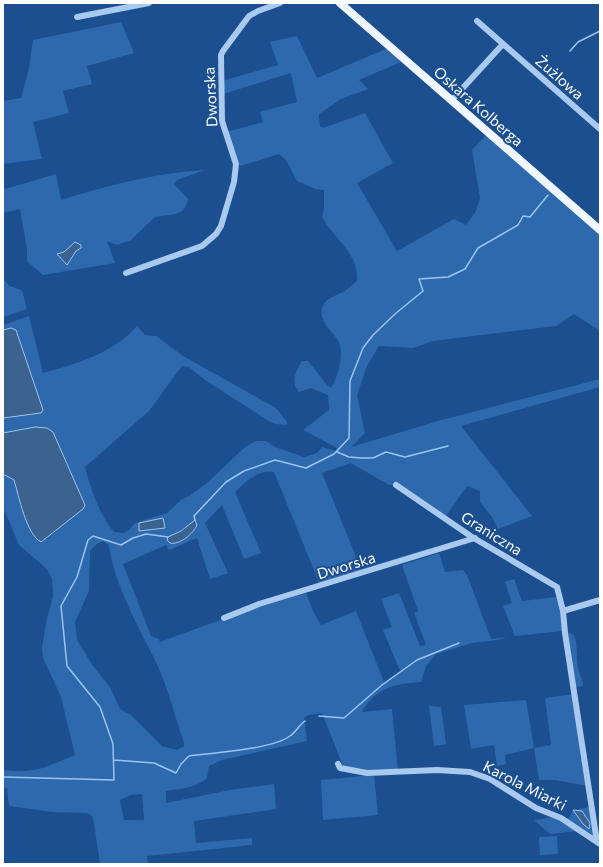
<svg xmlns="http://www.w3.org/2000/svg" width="603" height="867" font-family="Commissioner,sans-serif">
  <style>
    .green { fill: #2e69ad; fill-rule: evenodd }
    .water { fill: #3c6290; stroke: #9cc4f0 }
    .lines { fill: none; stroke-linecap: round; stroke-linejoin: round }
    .stream { stroke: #9cc4f0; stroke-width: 1.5 }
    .minor { stroke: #a9c9ee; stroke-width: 6 }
    .major { stroke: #f0f6ff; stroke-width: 8 }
    .labels { text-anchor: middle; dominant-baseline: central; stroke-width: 4; stroke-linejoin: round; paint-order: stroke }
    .street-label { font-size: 15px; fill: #fff; stroke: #1b4f8f }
  </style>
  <rect width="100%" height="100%" fill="#1b4f8f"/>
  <path class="green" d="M121,22l13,31 -47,13 5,18 -29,7 6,22 -36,9 9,37 -39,5v-63l18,-3 8,-30 4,-28z
    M297,36l20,42 69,-29 15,13 -42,18 9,9 -27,10 -22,15 1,12 3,2 42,-15 28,50 -36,20 40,68 57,-32 12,6 10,-14 4,-13 -8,-48 14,-15 114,100v96l-26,-17 -18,12 -123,15 -20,7 -34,-2 -12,20 -10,29 8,38 -14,14 87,-26 162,-42v8l-139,39 71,90 -34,13 -6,-12 -12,-15v-11l-13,-5 -21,30 -47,-32 -10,1 -38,-22 -29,10 39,96 69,-21 1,3 -111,34 -46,-113c-15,-3 -29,10 -39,20l26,61 -17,6 -22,-54 -17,18 23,50 -18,6 -13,-41 -28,12 -3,-5 -43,19 28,72 8,3 1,3c48,-18 97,-35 146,-49l7,18 8,14 35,-14 28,71 16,-11 -17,-41 9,-3 -11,-28 18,-6 21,53 6,-1 -12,-32 4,-2 -16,-46 37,-12 6,19 18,-2 4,5 24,64 16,-2 -9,3 -26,3 -36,11 -10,12 -5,16c-26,2 -45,5 -59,30l30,-3 6,62 -33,2 -22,-7 -21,-53 -14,2 -4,3 3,23 -85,19 -13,6 -2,12c-11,10 -27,11 -41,13v12l64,-13 44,-6 2,25 -82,12 2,22 56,-5v7l-105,11 1,8h-48l-7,-47 -6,-4 -35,-1 -43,-6 -2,-18h-4v-18c33,4 42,-3 72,-15l-14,-58 -18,-39 -1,-11 5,-29 6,-22 -1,-17 -5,-10 -28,-24 -16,-38v-33l11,6 5,17 28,42 11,-10 -23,-102 -32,6v-108l26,-9 14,57c33,-9 71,-20 94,-47l8,9 11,1 27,20 93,52 11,14v3l-12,-1 -6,-3 -64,-41 -16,-13 -7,-1 -33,45 -64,56c6,23 14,47 29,65l9,1 6,-3 6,-7 32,-10 14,-13 8,-4 18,-13 38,-36 11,-6h10l9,6 29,10 13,-4 5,-6 14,4 1,-3 -34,-18 26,-20 -1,-15 -17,-7 -12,4c-9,-11 -3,-20 3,-31h6l19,24 4,3c7,-11 13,-33 8,-46 -6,-11 -24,-23 -15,-38 4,-7 14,-9 21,-13 4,-3 8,-7 12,-10 2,-28 -23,-42 -35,-64l2,-7v-20l-8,-1 -19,-8 -11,-21 -7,-6 -39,12 -14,-34 37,-10 -3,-10 37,-10 -6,-29 -68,21 -1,-13 56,-16 -8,-23zM103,541l6,4c4,35 28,80 44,111 14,27 21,58 31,87v3l-7,4 -15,-4 -31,-31 -11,-6 -10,-22 -17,-21 -16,-26 -2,-18 14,-31 1,-40 7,-7zM142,794l2,26h-20l-4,-20 11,-5z
    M205,170l-28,10 -3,4 14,15c-3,19 -19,15 -33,18l-24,23 -14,5 -10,-4 8,22 -72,12 -16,-14v-12l-7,-40 -17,4v-31l2,7 51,-15 5,26c47,-15 95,-27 144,-30z
    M3,278l6,8 13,4 5,19 -24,8z
    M514,579l8,22 36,-4 5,34 -48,5 -12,-30 9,-3 -7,-21z
    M568,632l6,3c4,11 2,21 4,32 1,7 5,12 5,19l-8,1z
    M573,694l14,92 -32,-6h-16l-5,-32 -29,7 1,9 -9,2 -3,-21 -23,4 -7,-44 62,-5 8,48 17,-3 -6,-47z
    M429,706l12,1 5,37 -12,2z
    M374,775l4,40 -55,5 -2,-40z
    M590,807l5,31 -29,-19 3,-1 4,-8z
    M554,817l24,14 -28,3 -16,-14z
    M557,836l1,18 -18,1 -1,-18z"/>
  <path class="water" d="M75,242l6,3v3l-5,3 -9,14 -10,-11 7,-2z
    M11,328l5,2 27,80 -2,3 -38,5v-88z
    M35,427l12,1 6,4 32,73 -2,4 -42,33c-15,-8 -22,-46 -27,-62l-11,-6v-41z
    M163,518l2,10 -26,3v-8z
    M195,520l2,5c-4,9 -17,20 -27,18l-3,-3 1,-3 13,-6z
    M573,810l9,1 8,12 -1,6 -6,-5z"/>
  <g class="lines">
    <path class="stream" d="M570,51l8,-9 22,-11
      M337,452l12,5 13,1h11l13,-6 19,5 43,-11
      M195,520l-1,-4 32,-34 18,-11 31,-11 31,8 28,-14 15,-16 1,-57 13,-33 10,-13 22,-21 28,-23 -4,-12 29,-2 17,-8 13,-21 40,-23 5,-9 7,1 18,-22
      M319,716l25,2 38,-33 35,-25 42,-17
      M114,760l40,3 22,10 5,-9 8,-8c24,-3 84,-7 101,-20 6,-4 9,-11 15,-15
      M3,777l111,3 -1,-36 -13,-37 -33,-41 -6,-60 16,-29 11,-37 5,-4 28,9 12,-7 13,-4 22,3"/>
    <path class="minor" d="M77,17l72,-14
      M477,21l123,108
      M451,101l52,-57
      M126,273l76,-27 14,-12 5,-8 13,-44 2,-18 -14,-43 -1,-66 2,-4 26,-35 9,-5 22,-8
      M396,485l76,52 85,50 6,24
      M224,618l35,-14 216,-66
      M338,764l2,4 27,5 70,-3 33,2 20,7 46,29 25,10 39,26
      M597,842l-32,-209 -2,-22 37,-11"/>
    <path class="major" d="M340,3l260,227"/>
  </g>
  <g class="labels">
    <g class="street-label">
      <text transform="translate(560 77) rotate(41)">Żużlowa</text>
      <text transform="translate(210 97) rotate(-93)">Dworska</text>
      <text transform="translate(479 106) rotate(41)">Oskara Kolberga</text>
      <text transform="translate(492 533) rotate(32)">Graniczna</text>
      <text transform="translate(346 565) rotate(-17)">Dworska</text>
      <text transform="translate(525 785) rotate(27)">Karola Miarki</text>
    </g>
  </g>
  <rect width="603" height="867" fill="none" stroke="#ffffff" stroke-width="8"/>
</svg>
